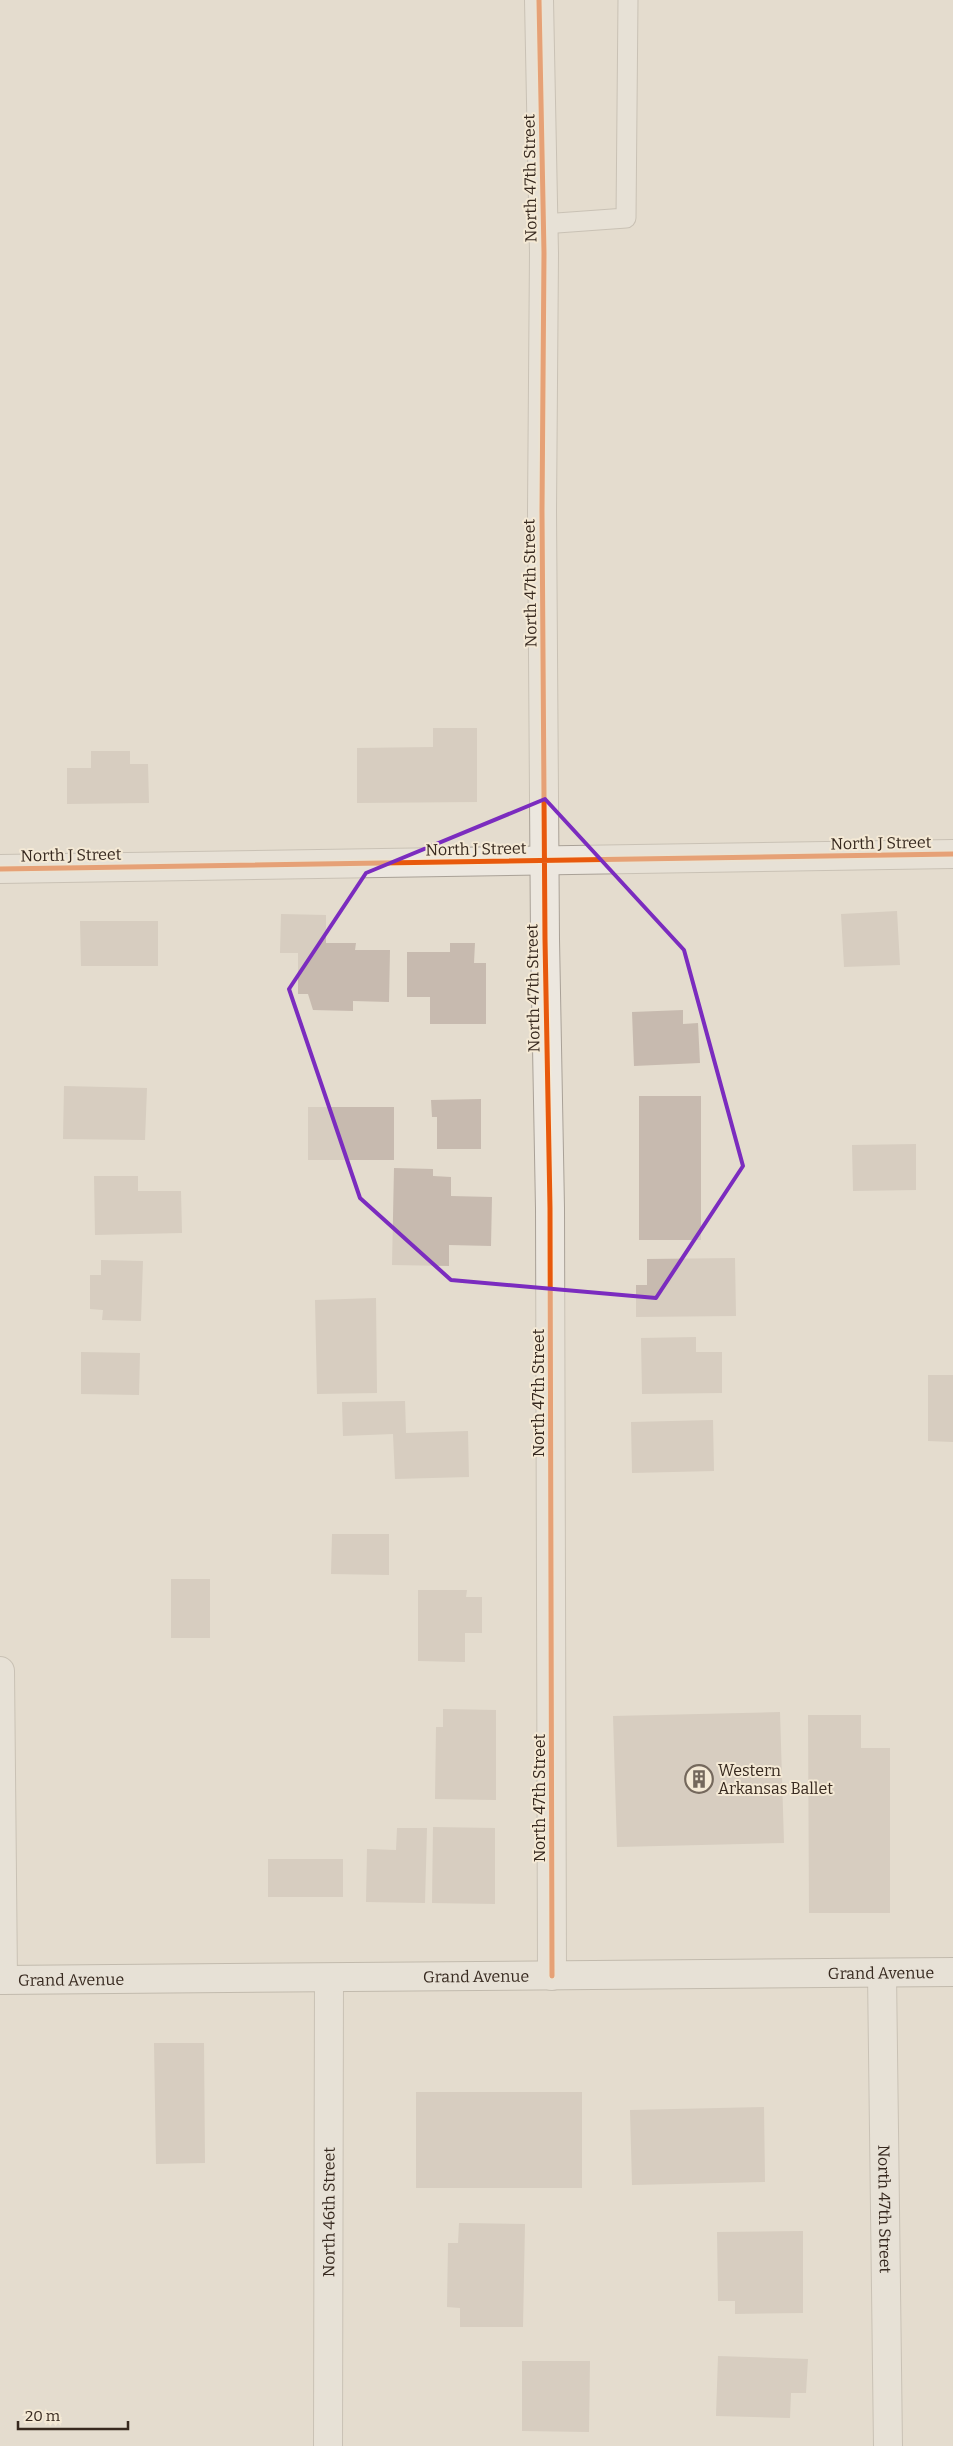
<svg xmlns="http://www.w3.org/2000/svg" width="953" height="2446" font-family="Bitter,serif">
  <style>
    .building { fill: #c7baaf }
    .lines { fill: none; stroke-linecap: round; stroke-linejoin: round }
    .lane-casing { stroke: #a9a197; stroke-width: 21 }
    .street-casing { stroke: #a9a197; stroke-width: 30 }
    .secondary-casing { stroke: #999186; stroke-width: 30 }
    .lane { stroke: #ece7df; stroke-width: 19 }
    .street { stroke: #ece7df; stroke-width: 28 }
    .secondary { stroke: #ece7df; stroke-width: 28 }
    .cycleway-casing { stroke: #f4e9d5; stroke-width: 8 }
    .cycleway { stroke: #e8590c; stroke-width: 5 }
    .marked { fill: none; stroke: #7b2cbf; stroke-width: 4; stroke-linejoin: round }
    .labels { text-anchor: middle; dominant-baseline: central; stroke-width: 4; stroke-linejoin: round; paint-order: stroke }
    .street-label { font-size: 16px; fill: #37291f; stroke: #f4e9d5 }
    .poi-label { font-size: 16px; fill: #37291f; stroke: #f4e9d5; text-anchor: start }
  </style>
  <rect width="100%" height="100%" fill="#e4dcce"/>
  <path class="building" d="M433,728h44v74l-120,1v-55l76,-1z
    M91,751h39v13h18l1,39 -82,1v-36h24z
    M897,911l3,54 -56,2 -3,-53z
    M281,914l45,1v28h30l-1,7h35l-1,52 -36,-1v10l-40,-1 -5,-16h-10v-41h-18z
    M80,921h78v45h-77z
    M450,943h25l-1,20h12v61h-56v-27h-23v-45h43z
    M683,1010v14l15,-1 2,40 -66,3 -2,-54z
    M64,1086l83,2 -2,52 -82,-1z
    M639,1096h62v144h-62z
    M481,1099v50h-44v-32h-5l-1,-17z
    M308,1107h86v53h-86z
    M916,1144v46l-63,1 -1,-46z
    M394,1168l39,1v7l18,1v19l41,1 -1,49 -42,-1v21l-57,-1z
    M94,1176h44v15h43l1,42 -87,2z
    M735,1258l1,58 -100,1v-32h11v-26z
    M101,1260l42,1 -2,60 -39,-1 1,-10 -13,-1v-34h11z
    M376,1298l1,95 -60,1 -2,-94z
    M696,1337v15h26v41l-80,1 -1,-56z
    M81,1352l59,1 -1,42 -58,-1z
    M928,1375h25v67l-25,-1z
    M405,1401l1,32 62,-2 1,46 -74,2 -2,-45 -50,2 -1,-34z
    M713,1420l1,51 -82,2 -1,-51z
    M332,1534h57v41l-58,-1z
    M171,1579h39v59h-39z
    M418,1590h49l-1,7h16v36h-17v29l-47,-1z
    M443,1709l53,1v90l-61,-1 1,-72h7z
    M780,1712l4,131 -167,4 -4,-131z
    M808,1715h53v33h29v165h-81z
    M433,1827l62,1v76l-63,-1z
    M397,1828h30l-2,75 -59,-1 1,-53 29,1z
    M268,1859h75v38h-75z
    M154,2043h50l1,120 -49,1z
    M416,2092h166v96h-166z
    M764,2107l1,75 -133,3 -2,-75z
    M459,2223l66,1 -2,103h-63v-19l-13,-1 1,-64h10z
    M803,2231v82l-68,1v-13h-17l-1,-69z
    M718,2356l90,3 -2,34h-15l-1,25 -74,-2z
    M522,2361h68l-1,71 -67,-1z"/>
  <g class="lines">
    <defs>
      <path id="lane" d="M543,224l83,-6 2,-218"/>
      <g id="street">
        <path d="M539,0l5,253 -2,258 3,428 5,269 2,768"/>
        <path d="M0,869l953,-15"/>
        <path d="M0,1671l3,309"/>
        <path id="s1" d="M882,1973l6,473"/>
        <path id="s2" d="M328,2446l1,-468"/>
      </g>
      <g id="secondary">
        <path id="s3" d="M0,1980l953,-8"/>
      </g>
    </defs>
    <use href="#lane" class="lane-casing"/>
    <use href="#street" class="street-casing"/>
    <use href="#secondary" class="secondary-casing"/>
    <use href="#lane" class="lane"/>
    <use href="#street" class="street"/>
    <use href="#secondary" class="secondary"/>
    <defs>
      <path id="cycleway" d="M539,0l5,253 -2,258 3,428 5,269 2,768
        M0,869l953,-15"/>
    </defs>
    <use href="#cycleway" class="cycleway-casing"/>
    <use href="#cycleway" class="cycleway"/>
  </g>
  <path d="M0 0H953V2446H0ZM545,799l139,151 59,216 -87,132 -205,-18 -91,-82 -71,-209 77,-116z" fill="#e4dcce" fill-opacity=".55" fill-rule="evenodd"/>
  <path class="marked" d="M545,799l139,151 59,216 -87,132 -205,-18 -91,-82 -71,-209 77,-116z"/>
  <defs>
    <symbol id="building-ring" viewBox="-11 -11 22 22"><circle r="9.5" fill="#f4e9d5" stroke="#74685c" stroke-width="1.5"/><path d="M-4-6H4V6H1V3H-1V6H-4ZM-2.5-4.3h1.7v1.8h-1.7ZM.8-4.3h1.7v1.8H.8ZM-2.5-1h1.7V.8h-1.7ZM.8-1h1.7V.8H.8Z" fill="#74685c"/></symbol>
  </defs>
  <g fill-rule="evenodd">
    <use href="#building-ring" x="683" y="1763" width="32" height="32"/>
  </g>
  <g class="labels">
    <g class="street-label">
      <text transform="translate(530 178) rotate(-91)">North 47th Street</text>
      <text transform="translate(530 583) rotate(-91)">North 47th Street</text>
      <text transform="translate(881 843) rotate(-1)">North J Street</text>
      <text transform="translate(476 849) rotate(-1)">North J Street</text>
      <text transform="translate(71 855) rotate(-1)">North J Street</text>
      <text transform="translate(533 988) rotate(-91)">North 47th Street</text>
      <text transform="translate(538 1393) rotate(-90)">North 47th Street</text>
      <text transform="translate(539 1798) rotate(-90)">North 47th Street</text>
      <text stroke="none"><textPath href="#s3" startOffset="881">Grand Avenue</textPath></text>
      <text stroke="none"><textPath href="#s3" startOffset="476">Grand Avenue</textPath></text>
      <text stroke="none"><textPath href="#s3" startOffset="71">Grand Avenue</textPath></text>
      <text stroke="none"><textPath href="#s1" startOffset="236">North 47th Street</textPath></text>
      <text stroke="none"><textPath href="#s2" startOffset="234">North 46th Street</textPath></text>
    </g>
    <g class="poi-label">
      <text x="718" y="1770">Western<tspan x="718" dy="18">Arkansas Ballet</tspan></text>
    </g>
  </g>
  <path d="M18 2421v8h110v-8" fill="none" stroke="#37291f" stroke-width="2.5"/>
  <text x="25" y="2421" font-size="15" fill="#37291f" stroke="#f4e9d5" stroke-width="4" paint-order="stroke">20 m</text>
</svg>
